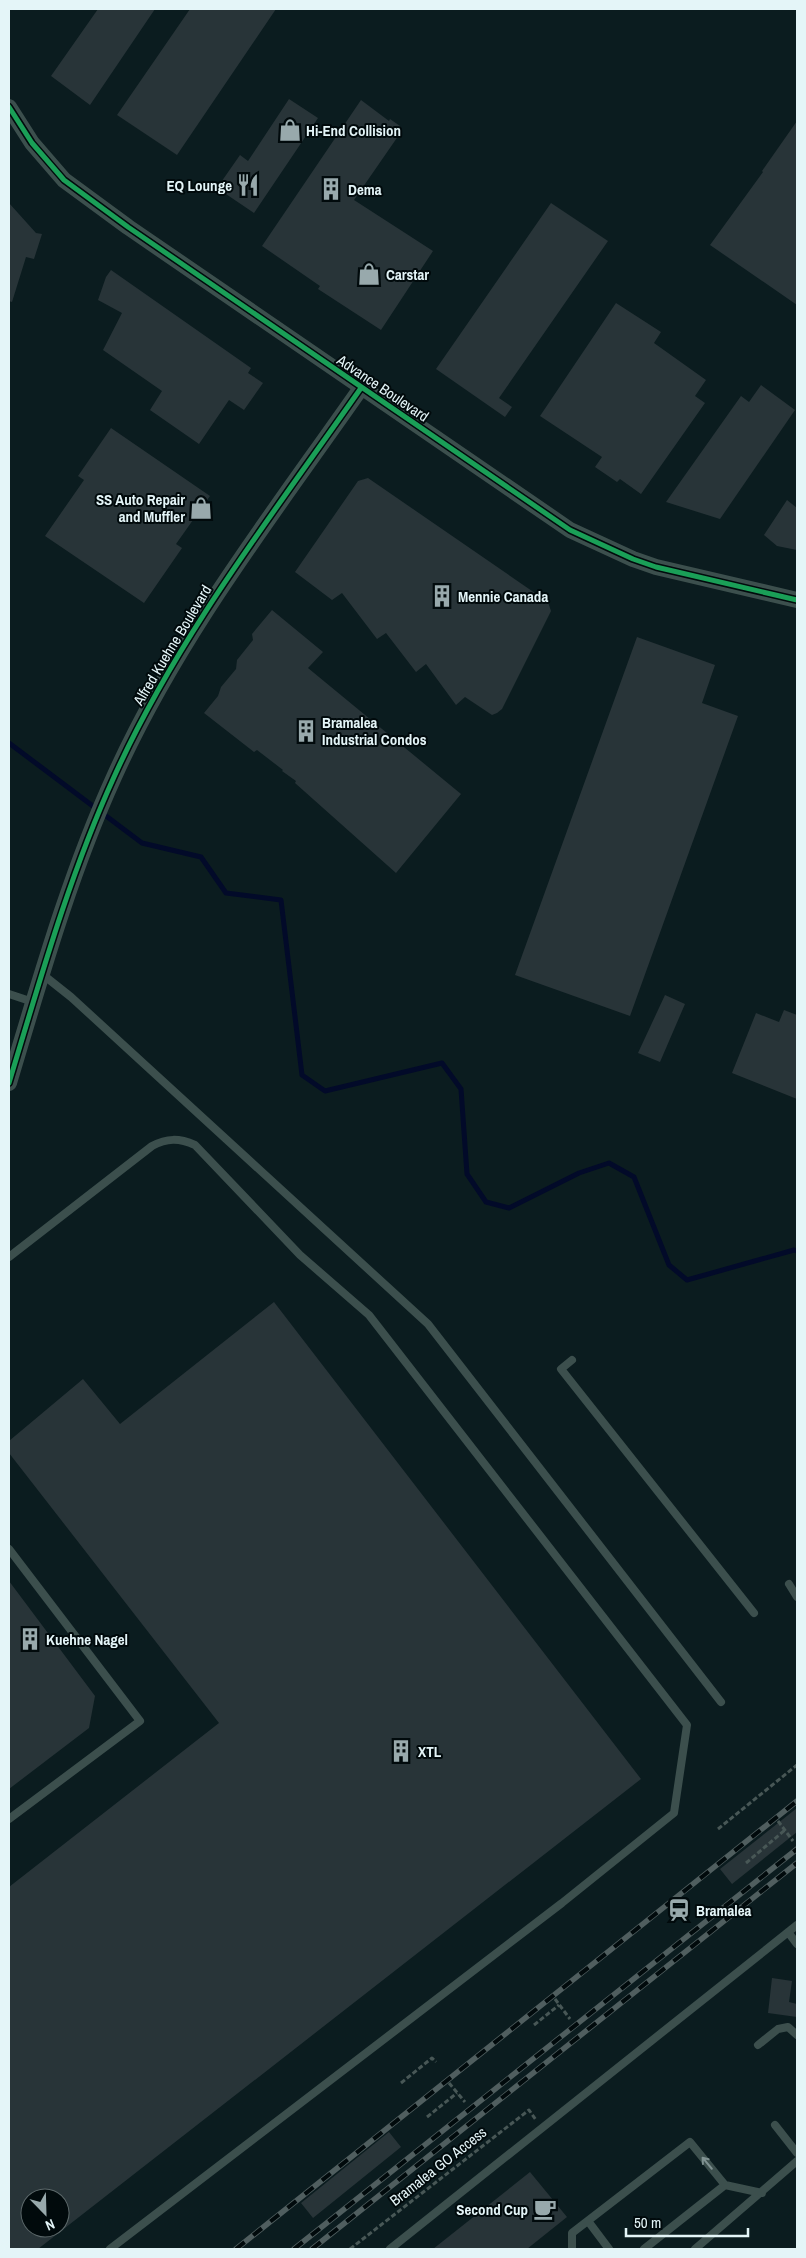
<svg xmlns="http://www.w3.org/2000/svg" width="806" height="2258" font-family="'Archivo Narrow',sans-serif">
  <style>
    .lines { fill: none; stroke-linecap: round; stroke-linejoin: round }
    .stream { stroke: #020a29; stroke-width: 5 }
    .building { fill: #283438; fill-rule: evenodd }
    .path { stroke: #485756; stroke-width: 3; stroke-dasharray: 5 2.5; stroke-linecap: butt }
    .lane { stroke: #3c4f4d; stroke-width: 8 }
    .street { stroke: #3c4f4d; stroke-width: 16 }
    .rail-casing { stroke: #505e5f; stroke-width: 5.5 }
    .rail { stroke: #010a0c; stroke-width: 4; stroke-dasharray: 11; stroke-linecap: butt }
    .cycleway-casing { stroke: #010a0c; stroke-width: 8 }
    .cycleway { stroke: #1a9f57; stroke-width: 5 }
    .oneway { stroke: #7f9191 }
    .labels { text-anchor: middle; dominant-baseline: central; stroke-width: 4; stroke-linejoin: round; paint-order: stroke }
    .poi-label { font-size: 15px; font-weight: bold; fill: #e4f5f8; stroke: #010a0c; text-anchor: start }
    .street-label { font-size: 15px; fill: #e4f5f8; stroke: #010a0c }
  </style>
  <rect width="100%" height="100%" fill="#0b1c1f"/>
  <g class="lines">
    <path class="stream" d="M9,743l133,100 59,14 25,36 55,7 21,175 23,16 117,-28 19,26 6,85 19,28 23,6 70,-35 30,-10 25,14 35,88 18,15 107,-30 3,1"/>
  </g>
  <path class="building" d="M98,9h57l-65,96 -39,-29z
    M190,9h86l-99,146 -60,-40z
    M289,99l29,19 -64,95 -37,-25 23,-33 8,6z
    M361,100l28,21 1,-2 10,7 1,6 -47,68 79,51 -52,79 -63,-41 2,-3 -58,-40z
    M797,121v184l-87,-60 53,-73 -1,-1z
    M9,203l27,30 6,1 -8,25 -8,-2 -14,45 -3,-1z
    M551,203l57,38 -109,157 13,9 -7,10 -69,-48z
    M111,270l140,98 -3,5 15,10 -19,27 -15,-10 -30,44 -49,-34 12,-19 -59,-41 19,-37 -24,-13 8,-23z
    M616,303l45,29 -7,11 52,37 -11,16 10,7 -64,91 -21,-15 -3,3 -22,-15 7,-10 -62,-41z
    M761,385l34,25 -75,109 -54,-17 75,-106 8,6z
    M111,428l99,68 -34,48 6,4 -38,55 -99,-67 39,-56 -6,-4z
    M368,478l180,124 3,9 -49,98 -5,4 -5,2 -27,-18 -9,8 -30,-41 -10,8 -30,-39 -9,6 -35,-46 -10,7 -37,-28 63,-91z
    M787,500l10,8v42l-20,-4 -13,-11z
    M272,610l51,42 -15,16 153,126 -65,79 -101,-90 1,-2 -14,-10 1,-1 -26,-20 -3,2 -50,-39 14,-17 3,-9 15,-18 1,-9 16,-20 -1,-6z
    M637,637l78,28 -13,38 36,13 -108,300 -115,-41z
    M665,995l20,9 -25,58 -22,-9z
    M784,1010l13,5v84l-65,-26 24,-60 23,9z
    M274,1302l367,477 -603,470h-29v-362l210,-164 -210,-270v-12l74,-62 37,45zM30,2198h30v30h-30z
    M9,1581l86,115 -6,32 -80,61z
    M797,1808v24l-65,52 -12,-15z
    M772,1978l20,3 -3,21 8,2v13l-29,-4z
    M389,2132l12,15 -88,71 -12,-15z
    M530,2172l37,45 -40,32h-94z"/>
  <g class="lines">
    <path class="path" d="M778,1821l15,20
      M718,1829l79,-64
      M746,1863l39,-33
      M555,1999l15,20
      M534,2025l25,-20
      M401,2083l31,-25 4,4
      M449,2083l16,19
      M427,2117l30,-24
      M350,2249l179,-139 7,10"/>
    <path class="lane" d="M42,974l29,23 357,327 293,378
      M9,994l24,8
      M9,1257l143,-111c15,-8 27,-8 43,-1l105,110 69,60 318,410 -13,88 -112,90 -452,346
      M572,1360l-11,9 193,244
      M9,1549l131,172 -131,98
      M789,1584l8,13
      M788,1932l9,12
      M758,2045l20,-16 10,-2 9,8
      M775,2125l22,28
      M588,2221l21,28
      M390,2249l407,-324
      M572,2249v-16l118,-91 35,43 37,8
      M644,2249l81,-64
      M695,2249l102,-88"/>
    <path class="street" d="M9,107l23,36 32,37 64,47 442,303 63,29 23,8 141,33
      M9,1083c31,-103 60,-207 105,-306 63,-140 159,-263 247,-389"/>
    <defs>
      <path id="rail" d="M236,2249l561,-448
        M294,2249l503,-400
        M312,2249l485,-386"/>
    </defs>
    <use href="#rail" class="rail-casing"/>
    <use href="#rail" class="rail"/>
    <defs>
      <path id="cycleway" d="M9,107l23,36 32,37 64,47 442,303 63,29 23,8 141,33
        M9,1083c31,-103 60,-207 105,-306 63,-140 159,-263 247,-389"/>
    </defs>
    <use href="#cycleway" class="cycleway-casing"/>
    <use href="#cycleway" class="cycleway"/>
  </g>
  <defs><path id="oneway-shaft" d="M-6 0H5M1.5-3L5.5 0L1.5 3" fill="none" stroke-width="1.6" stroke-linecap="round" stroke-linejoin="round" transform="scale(1.25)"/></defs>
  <use class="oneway" href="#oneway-shaft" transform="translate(707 2163) rotate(-130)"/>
  <defs>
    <symbol id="shop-bare" viewBox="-9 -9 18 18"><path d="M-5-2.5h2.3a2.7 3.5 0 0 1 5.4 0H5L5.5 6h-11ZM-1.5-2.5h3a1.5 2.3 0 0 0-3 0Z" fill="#98a9ac" stroke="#010a0c" stroke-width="2.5" paint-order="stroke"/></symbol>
    <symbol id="restaurant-bare" viewBox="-9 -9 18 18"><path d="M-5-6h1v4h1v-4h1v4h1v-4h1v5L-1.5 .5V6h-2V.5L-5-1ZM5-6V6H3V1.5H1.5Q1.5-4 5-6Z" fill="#98a9ac" stroke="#010a0c" stroke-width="2.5" paint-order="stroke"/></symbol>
    <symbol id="building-bare" viewBox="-9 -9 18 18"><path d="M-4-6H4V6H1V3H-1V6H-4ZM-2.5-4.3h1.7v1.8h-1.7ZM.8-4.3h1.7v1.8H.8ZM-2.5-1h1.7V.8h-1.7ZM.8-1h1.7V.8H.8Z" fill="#98a9ac" stroke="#010a0c" stroke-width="2.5" paint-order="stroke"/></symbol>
    <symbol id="station-bare" viewBox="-9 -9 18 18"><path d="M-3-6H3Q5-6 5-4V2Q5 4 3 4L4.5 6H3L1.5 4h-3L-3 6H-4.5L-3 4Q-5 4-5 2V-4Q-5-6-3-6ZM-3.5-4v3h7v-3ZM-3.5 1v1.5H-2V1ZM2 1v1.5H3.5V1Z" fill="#98a9ac" stroke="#010a0c" stroke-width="2.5" paint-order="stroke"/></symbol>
    <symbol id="cafe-bare" viewBox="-9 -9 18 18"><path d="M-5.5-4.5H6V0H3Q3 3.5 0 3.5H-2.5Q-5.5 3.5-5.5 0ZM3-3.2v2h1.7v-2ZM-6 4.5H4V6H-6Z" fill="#98a9ac" stroke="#010a0c" stroke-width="2.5" paint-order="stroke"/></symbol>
  </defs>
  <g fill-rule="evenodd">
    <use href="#shop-bare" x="274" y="114" width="32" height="32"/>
    <use href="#restaurant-bare" x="232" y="169" width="32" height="32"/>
    <use href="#building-bare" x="315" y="173" width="32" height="32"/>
    <use href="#shop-bare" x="353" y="258" width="32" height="32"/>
    <use href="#shop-bare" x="185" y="492" width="32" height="32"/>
    <use href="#building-bare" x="426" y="580" width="32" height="32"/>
    <use href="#building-bare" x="290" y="715" width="32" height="32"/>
    <use href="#building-bare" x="14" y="1623" width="32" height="32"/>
    <use href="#building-bare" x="385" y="1735" width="32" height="32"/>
    <use href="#station-bare" x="663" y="1894" width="32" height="32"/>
    <use href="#cafe-bare" x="529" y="2193" width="32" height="32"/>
  </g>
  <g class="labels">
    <g class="poi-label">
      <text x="306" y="130">Hi-End Collision</text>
      <text x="232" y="185" text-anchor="end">EQ Lounge</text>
      <text x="348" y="189">Dema</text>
      <text x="386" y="274">Carstar</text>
      <text x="185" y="499" text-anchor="end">SS Auto Repair<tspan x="185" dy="17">and Muffler</tspan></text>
      <text x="458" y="596">Mennie Canada</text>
      <text x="322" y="722">Bramalea<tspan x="322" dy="17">Industrial Condos</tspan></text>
      <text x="46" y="1639">Kuehne Nagel</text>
      <text x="418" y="1751">XTL</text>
      <text x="696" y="1910">Bramalea</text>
      <text x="528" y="2209" text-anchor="end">Second Cup</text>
    </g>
    <g class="street-label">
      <text transform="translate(383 388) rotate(34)">Advance Boulevard</text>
      <text transform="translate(172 645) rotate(-59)">Alfred Kuehne Boulevard</text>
      <text transform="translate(438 2166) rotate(-38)">Bramalea GO Access</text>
    </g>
  </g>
  <rect width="806" height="2258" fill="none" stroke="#e4f5f8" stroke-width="20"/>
  <g transform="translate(45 2213) rotate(157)"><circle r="24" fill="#010a0c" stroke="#5c686a"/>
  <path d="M0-4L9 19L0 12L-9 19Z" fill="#98a9ac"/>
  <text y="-8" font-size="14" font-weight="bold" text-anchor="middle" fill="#e4f5f8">N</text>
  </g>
  <path d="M626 2228v8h122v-8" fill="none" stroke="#e4f5f8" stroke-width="2.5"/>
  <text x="634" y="2228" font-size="15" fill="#e4f5f8" stroke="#010a0c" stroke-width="4" paint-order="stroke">50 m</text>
</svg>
